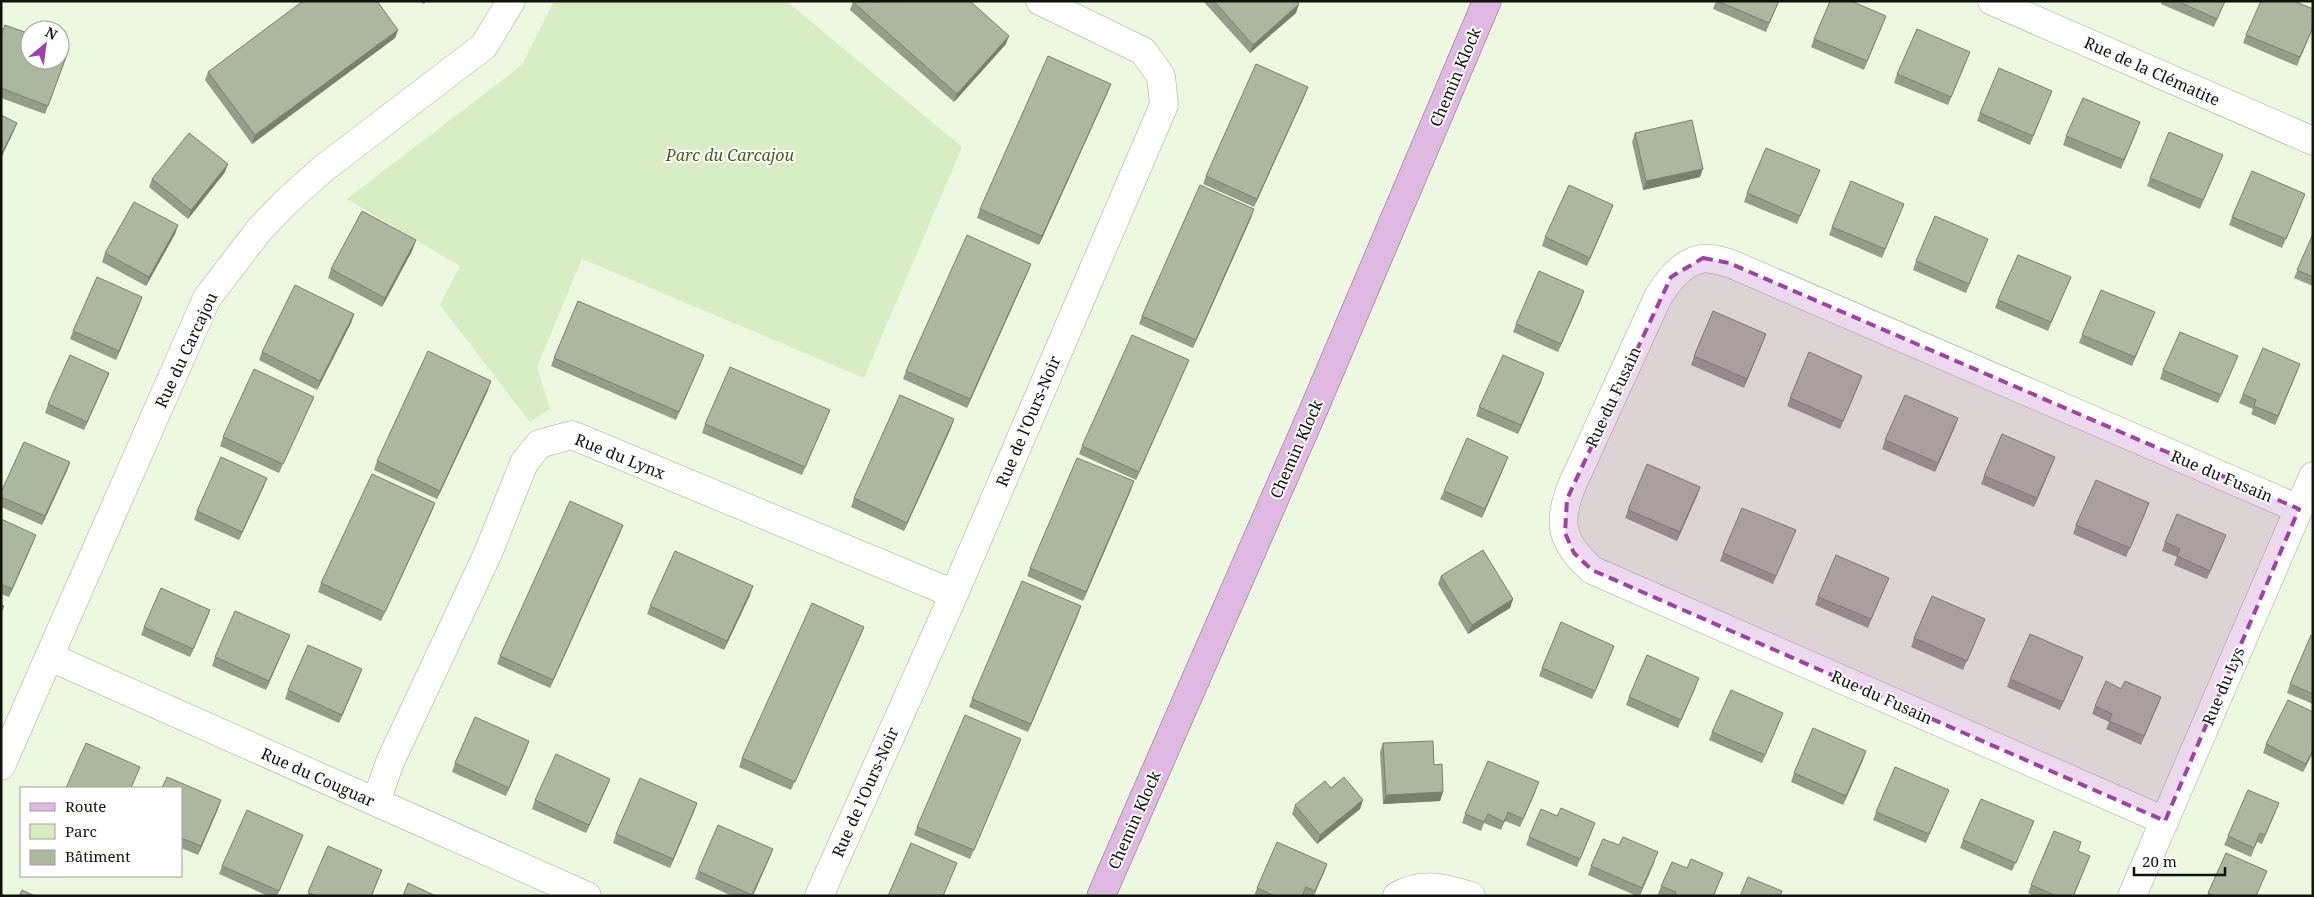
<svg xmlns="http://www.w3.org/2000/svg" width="2314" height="897" font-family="'Noto Serif',serif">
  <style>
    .green { fill: #d9edc2 }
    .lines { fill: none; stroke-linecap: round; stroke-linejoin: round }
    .minor-casing { stroke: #a0ab93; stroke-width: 29 }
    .major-casing { stroke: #89608a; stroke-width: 29 }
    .minor { stroke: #fff; stroke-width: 28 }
    .major { stroke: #dfb9e2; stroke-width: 28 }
    .wall { fill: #949d89 }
    .shaded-wall { fill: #78806f }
    .building { fill: #acb79f; stroke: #78806f }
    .marked { fill: #a041a9; fill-opacity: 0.2; stroke: #a041a9; stroke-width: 4; stroke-dasharray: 10 6; stroke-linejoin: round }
    .labels { text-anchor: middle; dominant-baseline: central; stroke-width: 4; stroke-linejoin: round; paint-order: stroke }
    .street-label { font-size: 16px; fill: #10130b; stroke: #fff }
    .park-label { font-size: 16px; font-style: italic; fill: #456211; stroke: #fff }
  </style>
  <rect width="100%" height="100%" fill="#ecf8df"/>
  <path class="green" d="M554,1h232l176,146 -98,231 -282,-119 -45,108 13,42 -20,13 -90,-117 20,-39 -113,-67 175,-134z"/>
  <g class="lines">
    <defs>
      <path id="minor" d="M1992,1l321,140
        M50,657l537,239
        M1,766l206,-468 53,-69 26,-27 38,-34 160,-122 27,-45
        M376,802l14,-40 98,-209 36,-90 15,-19 33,-9 382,159
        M2165,821l-573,-251c-31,-29 -36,-47 -19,-87l85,-186c10,-16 23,-34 43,-38 8,-2 20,2 28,4l570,246
        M819,896l135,-302 210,-489 -3,-29 -18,-25 -103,-50
        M1397,896c25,-15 48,-8 74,0
        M2132,896l181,-420"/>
      <path id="major" d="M1101,896l212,-485 174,-410"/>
    </defs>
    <use href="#minor" class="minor-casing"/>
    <use href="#major" class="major-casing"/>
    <use href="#minor" class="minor"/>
    <use href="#major" class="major"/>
  </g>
  <path class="wall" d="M419,1h7l-2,3z
    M853,1l153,43 -52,58 -104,-92z
    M1203,1h93v12l-46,40z
    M1716,1h63l-13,31 -53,-23z
    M2162,1h63l-11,26 -53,-23z
    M2313,9v19l-16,38 -54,-23 3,-8z
    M1883,24l-19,46 -53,-23 3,-8z
    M398,30l-3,8 -143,106 -47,-64 3,-8z
    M1,35l68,14 -24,65 -44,-16z
    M1967,60l-19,45 -54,-22 3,-9z
    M1111,84l-72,161 -62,-27 3,-9z
    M1308,87l-54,120 -51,-23 3,-8z
    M2052,91l-22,54 -53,-24 3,-8z
    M2137,131l-16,38 -58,-24 3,-9z
    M1635,133l65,44 -57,13 -11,-48z
    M2223,155l-23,54 -53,-23 3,-8z
    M1820,170l-23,54 -53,-22 3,-9z
    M225,172l-37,47 -39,-32 3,-8z
    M2302,202l-20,46 -53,-23 3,-8z
    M1904,204l-22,54 -53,-23 3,-8z
    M1613,205l-26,61 -45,-20 3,-9z
    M1251,218l-58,130 -54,-24 3,-8z
    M178,225l-3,9 -29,52 -44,-24 3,-9z
    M2313,234v52l-19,-8z
    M1988,239l-22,54 -53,-23 3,-9z
    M413,249l-31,58 -54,-29 3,-9z
    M1031,264l-64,144 -64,-29 3,-8z
    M2071,277l-23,54 -53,-23 3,-8z
    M1584,291l-26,61 -45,-20 3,-8z
    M142,297l-26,63 -46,-21 3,-8z
    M2155,312l-23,54 -53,-23 3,-8z
    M354,314l-3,9 -34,67 -58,-30 3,-8z
    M1766,334l-22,54 -53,-23 3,-9z
    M554,358l147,5 -25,57 -125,-54z
    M1189,360l-53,120 -57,-26 3,-8z
    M2300,364l-25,61 -24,-11 2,-5 -14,-6 4,-9z
    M2234,365l-16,38 -58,-24 3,-9z
    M109,373l-25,57 -39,-17 3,-9z
    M1541,382l-23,52 -42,-18 3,-9z
    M1859,384l-19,45 -53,-23 3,-8z
    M488,390l-51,109 -63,-29 3,-9z
    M310,405l-31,68 -59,-27 3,-9z
    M827,418l-25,57 -100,-42 3,-9z
    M1958,418l-23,54 -53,-23 3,-9z
    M951,428l-47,103 -53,-24 3,-9z
    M1508,457l-26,61 -42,-19 4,-8z
    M2055,457l-21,50 -53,-23 3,-8z
    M70,462l-28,63 -41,-18v-15z
    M264,486l-25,54 -45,-20 3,-9z
    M1700,487l-23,54 -52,-23 3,-8z
    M1131,490l-48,111 -56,-25 3,-8z
    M435,503l-3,8 -51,110 -63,-29 3,-9z
    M2146,512l-20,45 -53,-23 3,-9z
    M1,519l32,24 -24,54 -8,-3z
    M623,525l-3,8 -70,155 -53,-24 3,-8z
    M1796,530l-23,54 -53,-23 3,-8z
    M2165,542l58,1 -16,36 -33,-14 3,-8 -15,-6z
    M1441,576l72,23 -3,9 -42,26 -30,-50z
    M1885,586l-17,42 -53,-23 3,-8z
    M750,595l-26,55 -77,-36 3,-8z
    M1081,606l-53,126 -59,-25 3,-8z
    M210,610l-20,47 -49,-22 3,-8z
    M1985,619l-22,51 -52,-23 3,-9z
    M864,627l-3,8 -70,155 -52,-23 3,-9z
    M290,635l-24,55 -54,-24 3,-9z
    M2313,636v68l-26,-11 3,-9z
    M1611,654l-19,45 -53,-23 3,-8z
    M2083,657l-23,53 -53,-23 3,-8z
    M362,669l-23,54 -54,-24 3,-9z
    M1696,687l-18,41 -52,-23 3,-8z
    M2121,689l40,8 -20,48 -35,-16 3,-7 -17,-8 3,-8z
    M2313,712v40l-10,20 -40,-19 3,-9z
    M1780,721l-18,42 -53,-23 3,-8z
    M1021,739l-51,120 -56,-24 3,-8z
    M529,741l-23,55 -54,-24 3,-9z
    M1383,743l51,22 9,27 -3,9 -57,3 -3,-52z
    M1863,760l-20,45 -52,-23 3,-9z
    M610,779l-24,54 -54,-24 3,-9z
    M181,788l37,21 -20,46 -17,-7z
    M1949,790l-23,53 -53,-23 3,-8z
    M1536,791l-16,36 -15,-6 -4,9 -17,-7 -3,8 -19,-8 3,-9z
    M1363,800l-3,9 -43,35 -25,-30 3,-9z
    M697,803l-27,65 -57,-25 3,-9z
    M2276,811l-14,33 -5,-2 -6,15 -27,-12 4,-9z
    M2034,821l-22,50 -52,-23 3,-8z
    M1592,831l-15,36 -51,-22 3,-8z
    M303,835l-26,61h-9l-49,-22 3,-8z
    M328,846l54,24 -10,26h-65z
    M2078,851l12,5 -16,40h-40l-6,-3 3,-8z
    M2226,853l41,18 -11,25h-49z
    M770,857l-17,39h-21l-37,-17 3,-8z
    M1655,861l-15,35h-3l-49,-21 3,-9z
    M1327,864l-13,32h-60l3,-8z
    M1687,868l36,5 -9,23h-53l-3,-2 3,-8z"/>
  <path class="shaded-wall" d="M1299,4l-3,9 -46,40 3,-8z
    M398,30l-3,8 -143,106 3,-9z
    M1009,36l-3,8 -52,58 3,-8z
    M1111,84l-3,8 -69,153 3,-9z
    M1308,87l-3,8 -51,112 3,-8z
    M17,123l-3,8 -13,27v-3z
    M228,164l-3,8 -37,47 3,-9z
    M1703,169l-3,8 -57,13 3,-9z
    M1613,205l-3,8 -23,53 3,-8z
    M1254,209l-3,9 -58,130 3,-8z
    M178,225l-3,9 -29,52 3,-9z
    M416,240l-3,9 -31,58 3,-9z
    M1031,264l-3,8 -61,136 3,-9z
    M1584,291l-3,9 -23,52 3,-8z
    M142,297l-3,9 -23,54 3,-9z
    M354,314l-3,9 -34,67 3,-9z
    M1766,334l-3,8 -19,46 3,-9z
    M1189,360l-4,9 -49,111 3,-8z
    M2300,364l-3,8 -22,53 3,-9z
    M109,373l-3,8 -22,49 3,-8z
    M1544,373l-3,9 -23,52 3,-9z
    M491,381l-3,9 -51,109 3,-8z
    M1958,418l-3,9 -20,45 3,-9z
    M954,419l-3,9 -47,103 3,-8z
    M1508,457l-3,8 -23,53 3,-9z
    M2055,457l-3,8 -18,42 3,-9z
    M70,462l-3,9 -25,54 3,-9z
    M267,478l-3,8 -25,54 3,-8z
    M1134,481l-3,9 -48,111 3,-9z
    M1700,487l-3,9 -20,45 3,-9z
    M435,503l-3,8 -51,110 4,-9z
    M623,525l-3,8 -70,155 3,-8z
    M36,535l-3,8 -24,54 3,-8z
    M753,586l-3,9 -26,55 3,-9z
    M1513,599l-3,9 -42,26 4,-9z
    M1081,606l-3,9 -50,117 3,-8z
    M210,610l-3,8 -17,39 3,-8z
    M290,635l-4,9 -20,46 3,-9z
    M1614,646l-3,8 -19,45 3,-8z
    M362,669l-3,8 -20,46 3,-8z
    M529,741l-3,9 -20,46 3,-8z
    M2313,750v2l-10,20 3,-8z
    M1866,751l-3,9 -20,45 3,-9z
    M610,779l-3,8 -21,46 3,-8z
    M1443,792l-3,9 -57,3 3,-9z
    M221,800l-3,9 -20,46 3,-9z
    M1363,800l-3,9 -43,35 3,-9z
    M697,803l-3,9 -24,56 3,-9z
    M303,835l-3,8 -23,53 2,-5z
    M773,849l-3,8 -18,39v-1z
    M1327,864l-3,9 -11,23 2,-5z"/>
  <path class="building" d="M303,1h74l21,29 -143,105 -47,-63z
    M970,1l39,35 -52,58 -104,-92z
    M1214,1h82l3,3 -46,41z
    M1717,1h62l-10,22z
    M1830,1h21l35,15 -19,45 -53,-22z
    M2177,1h48l-8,18z
    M2261,1h33l19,8v18l-13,30 -54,-22z
    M5,25l25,9v26h30v-14l9,3 -21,57 -47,-18v-53z
    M1917,29l53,23 -19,45 -54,-23z
    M1048,56l63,28 -69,152 -62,-27z
    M1256,64l52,23 -51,112 -51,-23z
    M1999,68l53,23 -19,45 -53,-23z
    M2083,98l57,24 -16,38 -58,-24z
    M1,115l16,8 -16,32z
    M1692,120l11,49 -57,12 -11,-48z
    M2169,132l54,23 -20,45 -53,-22z
    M189,133l39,31 -37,46 -39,-31z
    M1766,148l54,22 -20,46 -53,-23z
    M2252,171l53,23 -19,45 -54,-22z
    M1851,181l53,23 -19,45 -53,-22z
    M1200,185l54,24 -58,131 -54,-24z
    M1569,185l44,20 -23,53 -45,-21z
    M134,202l44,23 -29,52 -44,-24z
    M362,211l54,29 -31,58 -54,-29z
    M1935,216l53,23 -19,45 -53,-23z
    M2313,234v43l-16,-7z
    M967,235l64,29 -61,135 -64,-28z
    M2018,255l53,22 -20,45 -53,-22z
    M1539,271l45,20 -23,53 -45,-20z
    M97,277l45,20 -23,54 -46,-20z
    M295,285l59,29 -34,67 -58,-29z
    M2101,290l54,22 -20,45 -53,-22z
    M578,301l126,54 -25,57 -125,-54z
    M1713,311l53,23 -19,45 -53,-23z
    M2180,332l58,24 -17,39 -58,-25z
    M1132,335l57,25 -50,112 -57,-26z
    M2263,348l37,16 -22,52 -24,-10 2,-6 -13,-6z
    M428,351l63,30 -51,110 -63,-30z
    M1809,352l53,24 -19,45 -53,-23z
    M70,355l39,18 -22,49 -39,-18z
    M1503,355l41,18 -23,52 -42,-18z
    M730,367l100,43 -25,57 -100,-43z
    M254,369l60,28 -31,67 -60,-27z
    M900,395l54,24 -47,104 -53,-25z
    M1905,395l53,23 -20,45 -53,-23z
    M2002,434l53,23 -18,41 -53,-22z
    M1467,438l41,19 -23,52 -41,-18z
    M24,442l46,20 -25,54 -44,-19v-5z
    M221,457l46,21 -25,54 -45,-21z
    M1077,458l57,23 -48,111 -56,-24z
    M1647,464l53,23 -20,45 -52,-22z
    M372,474l63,29 -50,109 -64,-29z
    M2096,480l53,23 -19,45 -54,-23z
    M570,501l53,24 -70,155 -53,-24z
    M1742,508l54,22 -20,46 -53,-23z
    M2177,514l49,21 -16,36 -33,-15 3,-7 -15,-7z
    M1,519l35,16 -24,54 -11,-5z
    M1483,550l30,49 -41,26 -31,-49z
    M675,551l78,35 -26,55 -77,-35z
    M1836,555l53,23 -18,41 -53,-22z
    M1022,581l59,25 -50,118 -59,-25z
    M161,588l49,22 -17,39 -49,-22z
    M1932,596l53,23 -18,42 -53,-23z
    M812,603l52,24 -69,155 -53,-24z
    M1,605l3,1 -3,6z
    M235,611l55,24 -21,46 -54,-24z
    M1561,622l53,24 -19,45 -53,-23z
    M2030,634l53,23 -20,45 -53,-23z
    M2311,635l2,1v58l-23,-10z
    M308,645l54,24 -20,46 -54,-25z
    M1647,655l52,23 -18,42 -52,-23z
    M2106,681l15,8 4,-8 36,16 -17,39 -35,-15 3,-7 -17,-8z
    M1731,690l52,23 -18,42 -53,-23z
    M2288,700l25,12v38l-7,14 -40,-20z
    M965,715l56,24 -47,111 -57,-23z
    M475,717l54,24 -20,47 -54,-25z
    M1813,728l53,23 -20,45 -52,-23z
    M1433,741l1,24 8,-1 1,28 -57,3 -3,-52z
    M86,743l54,24 -9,21h-65z
    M556,754l54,25 -21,46 -54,-25z
    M1488,761l51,21 -16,37 -15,-7 -4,10 -16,-8 -4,8 -19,-8z
    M1895,767l54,23 -20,44 -53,-22z
    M167,777l54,23 -20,46 -20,-8v-50h-19z
    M1344,777l19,23 -43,35 -25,-30 30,-24 6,7z
    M640,778l57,25 -24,56 -57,-25z
    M2248,790l31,13 -14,32 -5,-2 -6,15 -26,-12z
    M1981,799l53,22 -18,42 -53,-23z
    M1561,808l34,15 -15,36 -51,-22 12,-28 16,7z
    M247,810l56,25 -24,56 -57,-25z
    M718,825l55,24 -21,46 -54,-24z
    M2054,831l27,11 -3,9 12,5 -17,40h-16l-26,-11z
    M1623,837l35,15 -16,36 -51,-22 12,-27 16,6z
    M1277,842l50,22 -12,27 -9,-4 -4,9h-27l-18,-8z
    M911,843l46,20 -14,33h-55z
    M328,846l54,24 -11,26h-55l-8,-4z
    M2226,853l41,18 -11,25h-41l-7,-3z
    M1691,859l32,14 -10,23h-38l1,-4 -15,-6 11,-24 15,6z
    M1748,877l34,14 -2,5h-40z
    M408,883l28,13h-33z
    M22,890l13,6h-16z"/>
  <path class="marked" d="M1703,258l26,5 570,246 -134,312 -573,-251 -18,-17 -9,-20 2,-34 104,-222z"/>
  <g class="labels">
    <g class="street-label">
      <text transform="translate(2152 71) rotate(24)">Rue de la Clématite</text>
      <text transform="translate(1455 77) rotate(-67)">Chemin Klock</text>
      <text transform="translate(186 350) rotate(-65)">Rue du Carcajou</text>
      <text transform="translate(1613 397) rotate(-65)">Rue du Fusain</text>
      <text transform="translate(1028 421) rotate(-67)">Rue de l'Ours-Noir</text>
      <text transform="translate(1296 449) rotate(-66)">Chemin Klock</text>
      <text transform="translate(620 456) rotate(22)">Rue du Lynx</text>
      <text transform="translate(2222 476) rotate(23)">Rue du Fusain</text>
      <text transform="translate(2223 686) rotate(-67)">Rue du Lys</text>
      <text transform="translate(1882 697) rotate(24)">Rue du Fusain</text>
      <text transform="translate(318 777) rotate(24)">Rue du Couguar</text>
      <text transform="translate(865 792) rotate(-66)">Rue de l'Ours-Noir</text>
      <text transform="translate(1134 820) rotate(-66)">Chemin Klock</text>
    </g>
    <g class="park-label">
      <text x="730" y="155">Parc du Carcajou</text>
    </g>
  </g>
  <rect width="2314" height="897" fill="none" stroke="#10130b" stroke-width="5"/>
  <rect x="20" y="787" width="162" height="90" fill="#ffffff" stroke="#9fa19d"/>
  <rect x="30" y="803" width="25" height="8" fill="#dfb9e2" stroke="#9fa19d"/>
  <text x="65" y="812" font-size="15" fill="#10130b">Route</text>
  <rect x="30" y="824" width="25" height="15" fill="#d9edc2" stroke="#9fa19d"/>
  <text x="65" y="837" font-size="15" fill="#10130b">Parc</text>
  <rect x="30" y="850" width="25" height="15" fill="#acb79f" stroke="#9fa19d"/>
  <text x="65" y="862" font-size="15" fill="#10130b">Bâtiment</text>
  <g transform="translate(45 45) rotate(29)"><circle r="24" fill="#ffffff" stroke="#9fa19d"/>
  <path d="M0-4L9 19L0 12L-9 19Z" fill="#a041a9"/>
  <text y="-8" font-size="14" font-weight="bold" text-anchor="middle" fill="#10130b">N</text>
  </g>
  <path d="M2134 867v8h91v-8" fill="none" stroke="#10130b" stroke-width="2.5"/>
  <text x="2142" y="867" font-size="15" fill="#10130b" stroke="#ffffff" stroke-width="4" paint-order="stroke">20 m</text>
</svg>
